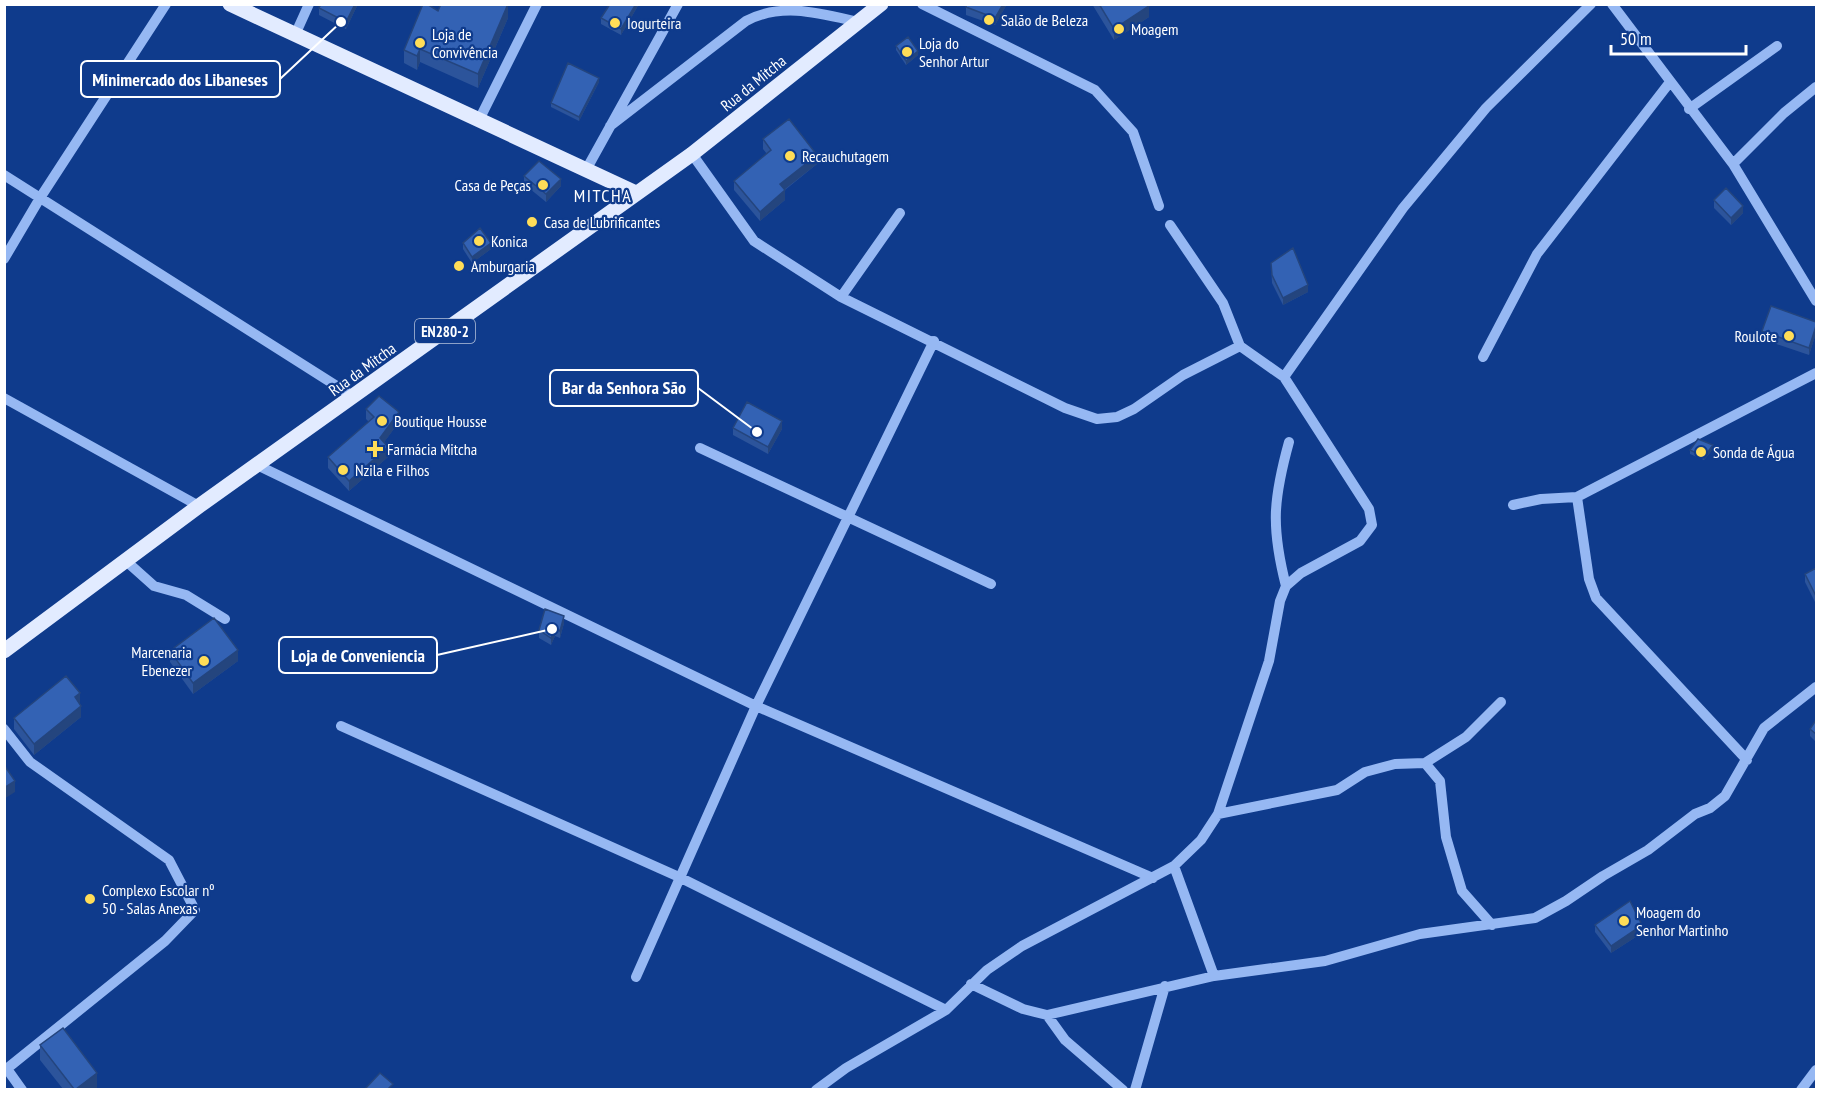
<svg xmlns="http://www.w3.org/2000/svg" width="1821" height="1094" font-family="'PT Sans Narrow',sans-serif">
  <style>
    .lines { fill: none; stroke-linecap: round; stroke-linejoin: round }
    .minor { stroke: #96b8f3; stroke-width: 10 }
    .major { stroke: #e2ebff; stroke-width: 15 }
    .wall { fill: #2c549b }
    .shaded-wall { fill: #24457e }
    .building { fill: #3362b4; stroke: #24457e; stroke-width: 1.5 }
    .poi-dot { fill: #ffdd58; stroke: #0f3b8c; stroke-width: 2 }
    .labels { text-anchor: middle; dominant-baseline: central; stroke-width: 4.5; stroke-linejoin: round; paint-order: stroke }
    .shield { fill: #0f3b8c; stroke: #b7c4dc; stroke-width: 1.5 }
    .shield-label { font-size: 15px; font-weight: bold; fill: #fff }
    .poi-label { font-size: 16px; fill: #fff; stroke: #0f3b8c; text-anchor: start }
    .street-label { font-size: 16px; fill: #fff; stroke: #0f3b8c }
    .neighbourhood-label { font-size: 18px; letter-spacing: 1.5px; fill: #fff; stroke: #0f3b8c }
    .leader { fill: none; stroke: #fff; stroke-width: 2 }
    .callout-dot { fill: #fff; stroke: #0f3b8c; stroke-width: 2 }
    .callout { fill: #0f3b8c; stroke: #fff; stroke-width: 2 }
    .callout-label { font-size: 18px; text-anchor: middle; font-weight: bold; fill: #fff }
  </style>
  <rect width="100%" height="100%" fill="#0f3b8c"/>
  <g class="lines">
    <path class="minor" d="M922,4l173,86 38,42 26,74
      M1612,4l121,160 83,137
      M295,35l14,-31
      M1689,109l88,-63
      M479,120l58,-116
      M610,126l136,-105c36,-19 73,-8 112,1
      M692,154l62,87 87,56 224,111 32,11 20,-2 17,-8 49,-34 57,-29 44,31 85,132 3,16 -12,16 -59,32 -15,13 -6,15 -11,60 -51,153 -17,26 -27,26 -152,80 -35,24 -41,40 -100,58 -30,22
      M1733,164l51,-51 32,-26
      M586,170l92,-166
      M4,175l350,222
      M1170,225l53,78 17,43
      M4,259l36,-61 126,-194
      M841,297l59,-84
      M1483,357l54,-103 133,-172
      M1284,377l119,-169 83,-100 105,-104
      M4,398l195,108
      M700,448l291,136
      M257,465l499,241 397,172
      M1577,497l12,82 7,19 151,162
      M1513,505l28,-6 36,-2 239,-124
      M126,561l28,25 32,9 39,24
      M1286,586c-15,-59 -13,-86 3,-144
      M341,726l338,151 267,133
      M4,729l26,33 139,98 26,50 -30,31 -161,130
      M1425,763l41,-26 35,-35
      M1218,814l119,-24 28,-18 30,-8 30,-1 15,18 6,56 16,54 30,34
      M1174,866l40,110
      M636,977l120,-271 178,-365
      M971,984l52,25 24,6 167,-39 111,-15 95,-27 115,-16 31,-17 37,-25 45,-26 47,-36 15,-6 15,-12 39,-68 52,-41
      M1047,1015l18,25 58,50
      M7,1069l15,21
      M1135,1090l30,-104
      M1801,1090l15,-20"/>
    <path class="major" d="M230,4l406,189
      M4,651l195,-145 493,-352 189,-150"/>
  </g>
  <path class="wall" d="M358,4l-12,25 -27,-14v-7z
    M610,4h29l-18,31 -20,-11v-6z
    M1007,4l-12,21 -29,-10v-8z
    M1092,4h56l1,13 -35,23z
    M438,11l70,7 -30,70 -58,-26 -3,8 -13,-7v-13z
    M896,46l22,9 -12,10 -10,-15z
    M599,82l-20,39 -28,-14v-4z
    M763,139l54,25 -32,26v10l-25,21 -26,-31v-9l33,-27 -4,-5z
    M524,176l37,10 -15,16 -22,-18z
    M1714,200l29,13 -12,12 -17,-17z
    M463,243l28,6 -19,14 -9,-14z
    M1271,263l37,29 -25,13 -11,-22z
    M1816,322v11l-7,22 -47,-16v-8z
    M366,409l33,13 -15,20 4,15 -39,34 -21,-23v-11l41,-35 -3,-3z
    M733,428l49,1 -14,25 -35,-19z
    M1713,449l-9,11 -14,-6v-4z
    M1816,568v36l-11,-22v-8z
    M564,623l-4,15 -5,-2 -4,9 -12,-7v-8z
    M170,651l68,10 -45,33 -23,-32z
    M80,704l1,13 -47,38 -20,-26v-11z
    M1816,720v22l-6,-6v-7z
    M1595,925l47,8 -31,20 -16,-21z
    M40,1045l57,43 -2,1h-32l-23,-29z"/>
  <path class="shaded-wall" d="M355,4h3l-12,25v-7z
    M508,4v14l-30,70v-14z
    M636,4h3l-18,31v-6z
    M1003,4h4l-12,21v-7z
    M1149,6v11l-35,23v-11z
    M420,49v13l-3,8v-14z
    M918,51v4l-12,10v-4z
    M599,78v4l-20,39v-4z
    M817,155v9l-37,29v-9z
    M561,179v7l-15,16v-8z
    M785,190v10l-25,21v-9z
    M1743,206v7l-12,12v-7z
    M491,243v6l-19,14v-6z
    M1308,285v7l-25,13v-7z
    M1816,326v7l-7,22v-7z
    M399,412v10l-19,26v-10z
    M782,421v8l-14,25v-7z
    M1713,445v4l-9,11v-3z
    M388,447v10l-39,34v-10z
    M564,616v7l-4,15v-7z
    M555,628v8l-4,9v-7z
    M238,650v11l-45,33v-11z
    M80,693v12l-5,-8z
    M81,706v11l-47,38v-11z
    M15,781v11l-11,7v-11z
    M1642,925v8l-31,20v-7z
    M97,1073v15l-2,1h-19z"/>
  <path class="building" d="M321,4h34l-9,18 -27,-14z
    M423,4h4l11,7 3,-7h67l-30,70 -58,-25 -3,7 -13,-6z
    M610,4h26l-15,25 -20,-11z
    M967,4h36l-8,14 -29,-11z
    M1099,4h49l1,2 -35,23z
    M908,37l10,14 -12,10 -10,-15z
    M568,63l31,15 -20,39 -28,-14z
    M789,119l28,36 -37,29 5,6 -25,22 -26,-31 37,-31 -8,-11z
    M539,161l22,18 -15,15 -22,-18z
    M1726,188l17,18 -12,12 -17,-18z
    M480,228l11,15 -19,14 -9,-14z
    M1293,248l15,37 -25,13 -11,-23 -1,-12z
    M1771,306l45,16v4l-7,22 -47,-17z
    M379,396l20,16 -19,26 8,9 -39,34 -21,-24 46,-40 -8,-8z
    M747,402l35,19 -14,26 -35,-19z
    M1698,439l15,6 -9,12 -14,-7z
    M1816,568v28l-11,-22z
    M545,609l19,7 -4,15 -5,-3 -4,10 -12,-8z
    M214,618l24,32 -45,33 -23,-32z
    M66,676l14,17 -5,4 6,9 -47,38 -20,-26z
    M1816,720v14l-6,-5z
    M4,765l11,16 -11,7z
    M1630,901l12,24 -31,21 -16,-21z
    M63,1028l34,45 -21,16h-2l-34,-44z
    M380,1073l13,11 -5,5h-23z"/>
  <g class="poi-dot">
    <circle cx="989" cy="20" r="6"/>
    <circle cx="615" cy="23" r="6"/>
    <circle cx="1119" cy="29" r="6"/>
    <circle cx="420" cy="43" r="6"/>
    <circle cx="907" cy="52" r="6"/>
    <circle cx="790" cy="156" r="6"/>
    <circle cx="543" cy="185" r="6"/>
    <circle cx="532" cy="222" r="6"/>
    <circle cx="479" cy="241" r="6"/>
    <circle cx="459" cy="266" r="6"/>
    <circle cx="1789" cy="336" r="6"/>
    <circle cx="382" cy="421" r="6"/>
    <path d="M372 440h6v6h6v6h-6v6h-6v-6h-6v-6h6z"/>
    <circle cx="1701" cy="452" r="6"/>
    <circle cx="343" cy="470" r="6"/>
    <circle cx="204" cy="661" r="6"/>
    <circle cx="90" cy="899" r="6"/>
    <circle cx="1624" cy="921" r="6"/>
  </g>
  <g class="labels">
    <rect class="shield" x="415" y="319" width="60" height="24" rx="4.5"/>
    <g class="shield-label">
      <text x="445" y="331">EN280-2</text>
    </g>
    <g class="poi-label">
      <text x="1001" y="20">Salão de Beleza</text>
      <text x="627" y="23">Iogurteira</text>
      <text x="1131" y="29">Moagem</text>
      <text x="432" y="34">Loja de<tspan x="432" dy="18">Convivência</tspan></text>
      <text x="919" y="43">Loja do<tspan x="919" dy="18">Senhor Artur</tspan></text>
      <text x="802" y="156">Recauchutagem</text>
      <text x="531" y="185" text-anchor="end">Casa de Peças</text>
      <text x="544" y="222">Casa de Lubrificantes</text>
      <text x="491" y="241">Konica</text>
      <text x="471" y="266">Amburgaria</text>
      <text x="1777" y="336" text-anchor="end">Roulote</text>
      <text x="394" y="421">Boutique Housse</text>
      <text x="387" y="449">Farmácia Mitcha</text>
      <text x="1713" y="452">Sonda de Água</text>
      <text x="355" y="470">Nzila e Filhos</text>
      <text x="192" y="652" text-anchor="end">Marcenaria<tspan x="192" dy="18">Ebenezer</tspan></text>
      <text x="102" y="890">Complexo Escolar nº<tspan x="102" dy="18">50 - Salas Anexas</tspan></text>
      <text x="1636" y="912">Moagem do<tspan x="1636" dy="18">Senhor Martinho</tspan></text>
    </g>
    <g class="street-label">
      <text transform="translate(753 83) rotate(-39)">Rua da Mitcha</text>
      <text transform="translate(362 369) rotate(-36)">Rua da Mitcha</text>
    </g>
    <g class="neighbourhood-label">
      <text x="603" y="195">MITCHA</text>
    </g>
  </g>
  <path class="leader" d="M341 22L280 79M757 432L698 388M552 629L437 655"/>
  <g class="callout-dot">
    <circle cx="341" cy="22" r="6"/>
    <circle cx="757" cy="432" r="6"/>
    <circle cx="552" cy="629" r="6"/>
  </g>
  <g class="callout">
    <rect x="81" y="61" width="199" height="36" rx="6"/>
    <rect x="550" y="370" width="148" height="36" rx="6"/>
    <rect x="279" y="637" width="158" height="36" rx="6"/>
  </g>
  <g class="callout-label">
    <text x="180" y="86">Minimercado dos Libaneses</text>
    <text x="624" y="394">Bar da Senhora São</text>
    <text x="358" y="662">Loja de Conveniencia</text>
  </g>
  <rect width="1821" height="1094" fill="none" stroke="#ffffff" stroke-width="12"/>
  <path d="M1611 45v9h135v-9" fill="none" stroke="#ffffff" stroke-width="3"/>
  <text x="1620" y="45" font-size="18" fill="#ffffff" stroke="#0f3b8c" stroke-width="4.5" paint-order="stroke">50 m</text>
</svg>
